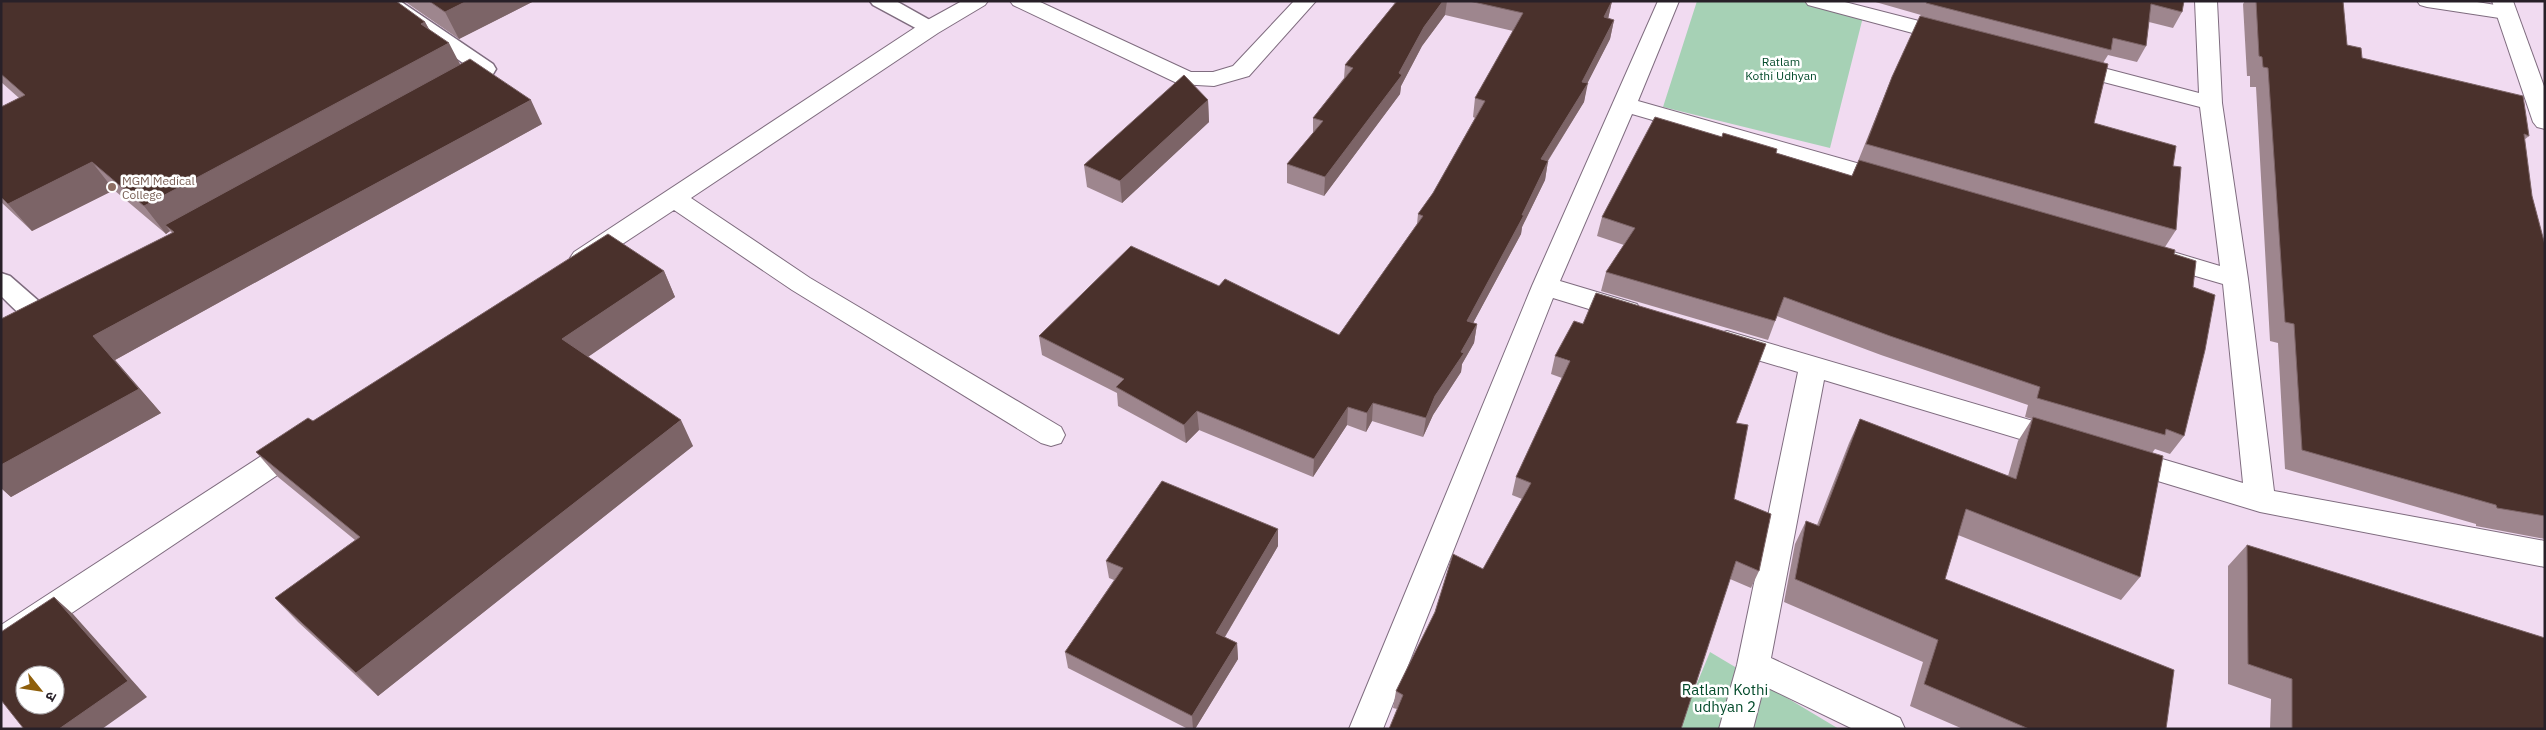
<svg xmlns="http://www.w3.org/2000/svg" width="2546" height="730" font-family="'IBM Plex Sans','Noto Sans Devanagari',sans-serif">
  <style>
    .green { fill: #a6d1b5 }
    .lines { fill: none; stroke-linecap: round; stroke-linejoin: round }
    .lane-casing { stroke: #7f6c7f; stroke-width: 3 }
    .street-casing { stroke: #7f6c7f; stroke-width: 2 }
    .secondary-casing { stroke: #7f6c7f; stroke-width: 2 }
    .lane { fill: #fff; fill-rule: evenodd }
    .street { fill: #fff; fill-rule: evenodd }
    .secondary { fill: #fff; fill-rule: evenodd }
    .wall { fill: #9e868e }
    .shaded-wall { fill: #7c6467 }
    .building { fill: #4a312c; stroke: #7c6467; fill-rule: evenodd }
    .education-dot { fill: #8d6e63; stroke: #fff; stroke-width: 2 }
    .labels { text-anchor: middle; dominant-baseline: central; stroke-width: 5; stroke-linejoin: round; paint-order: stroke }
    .park-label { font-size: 12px; fill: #044b2b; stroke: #fff }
    .education-label { font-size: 12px; fill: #785e54; stroke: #fff; text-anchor: start }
    .near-park-label { font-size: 15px; fill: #044b2b; stroke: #fff }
  </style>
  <rect width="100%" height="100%" fill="#f1dbf1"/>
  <path class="green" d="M1697,1h102l64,16 -33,131 -167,-41z
    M1710,652l129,77h-161z"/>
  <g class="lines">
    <defs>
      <path id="lane" d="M376,1h24l93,63 3,5 -3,5c-14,7 -30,21 -47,17l-3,-5 3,-5 24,-13z
        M870,1h26l41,23 3,4 -3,4 -7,2 -7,-2 -50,-27z
        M1,273l9,3 39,34 4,6 -4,6c-20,6 -34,-13 -48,-26z"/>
      <path id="street" d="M962,1h26l-3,4 -47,28 -247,165 119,80 251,149 4,8 -4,8 -10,3 -10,-3 -249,-153 -118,-80 -82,54 -9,3 -9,-3 -4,-6 4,-6 348,-229z
        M1010,1h28l153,71h22l20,-6 61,-65h22l-67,75 -35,10 -35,-2 -166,-79z
        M1658,1h21l-41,100 261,74 3,6 -3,6 -9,2 -258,-75 -72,167 77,23 4,7 -4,7 -9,3 -75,-23 -170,431h-34l183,-443z
        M1805,1h36l117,30 3,5 -3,5 -8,2 -142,-38z
        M2195,1h22l5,102 26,176 26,212 271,50v26l-285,-55 -145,-44 -5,-8 5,-8 10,-4 118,35 -20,-199 -72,-21 -4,-6 4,-6 9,-3 60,18 -20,-159 -139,-36 -3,-5 3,-5 8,-2 130,34z
        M2417,1h54l43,7 3,5 -3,5 -8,1 -79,-12 -7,-2z
        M1727,331l333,98 10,3 4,8 -4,8 -10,3 -236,-71 -53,278 129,60 5,11h-52l-89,-43 -11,43h-34l18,-64 61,-293 -81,-24 -4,-7 4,-7z
        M299,435l10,3 4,8 -4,8 -297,199 -11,4v-32l288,-187z"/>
      <path id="secondary" d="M2492,1h21l32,88v40l-8,-2 -4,-5z"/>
    </defs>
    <use href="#lane" class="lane-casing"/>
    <use href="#street" class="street-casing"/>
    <use href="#secondary" class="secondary-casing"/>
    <use href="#lane" class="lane"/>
    <use href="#street" class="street"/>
    <use href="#secondary" class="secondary"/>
  </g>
  <path class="wall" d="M1,1l424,21 4,7 31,35 82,60 -427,236 46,53 -150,84 -10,-9v-169l171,-86 -2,-2 -4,3 -52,-44 -82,41 -31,-29v-95l18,-9 -18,-16z
    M404,1h130l-75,38z
    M1386,1h226l-4,18 6,1 -4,19 -23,44 -3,19 -36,59 -3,19 -23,47 -1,7 -48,89 4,1 -3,19 -12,21 -1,8 -28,43 -10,22 -51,-16 -6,11 -19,-7 -34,52 -114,-47 -13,13 -68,-37 -1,-13 -75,-38 -3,-19 180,-50 120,49 78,-111 1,-10 15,-21 42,-75 -2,-1 2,-19 38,-67 -68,-16 -23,31 -21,40 -1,8 -76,102 -37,-13v-19l26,-31v-15l31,-40 1,-13 50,-62z
    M1872,1h312l-2,11 -9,16 -24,-6 -3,24 -9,16 -29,-7 -5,8 -9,60 79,43 3,64 -11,17 9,7 19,33 -9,149 -14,18 -15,-5 -3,4 -12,124 -19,23 -163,-65 -13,44 221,150h-203l-53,-23 13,-44 -139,-60 11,-58 11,-23 11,4 32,-82 11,-24 148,57 10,-35 14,-22 -7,-2 3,-12 -147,-50 -104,-39 -9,24 -167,-49 5,-19 18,-27 -27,-9 5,-19 174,-64 76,23 40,-99 29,-62z
    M2245,1h98l4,44 15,13 167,78 -5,4 8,56 13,49v294l-69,-13v-2l-191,-55 -7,-126 -8,-2 -14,-254h-6v-11h-3l-4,-72z
    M1208,100l1,22 -87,81 -35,-16 -3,-22z
    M664,271l11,26 -87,60 105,89 -315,250 -80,-74 -23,-24 80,-58 -77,-63 -22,-25 57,-31z
    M1555,356l181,67 -2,76 25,72 -8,17 -21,-9 -333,130 -4,-1 3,-17 87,-122 39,-70 -10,-4 4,-18 46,-99 -11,-4z
    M2247,545l298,184h-275l1,-30 -43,-15v-118z
    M1278,546l-53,91 12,6 1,16 -43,70h-7l-120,-61 -3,-16 49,-72 -5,-2 -3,-17z"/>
  <path class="shaded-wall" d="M467,1h67l-75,38 -14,-27z
    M1443,1h4l-2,14 -23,31 -21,40 -1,8 -76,102 1,-19 74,-104 25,-46z
    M1612,1l-4,18 -4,-2z
    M1614,20l-4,19 -26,51 4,-7 -4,19 -47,76 4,-19z
    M425,22l14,26 10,-5 14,27 -298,155 5,6 -4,3 -22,-28z
    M531,100l11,24 -427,236 46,53 -150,84 -10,-9v-23l92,-129z
    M1208,100l1,22 -87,81 -2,-22z
    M1548,161l-3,19 -23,47 -1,7 -57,106 3,-19 55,-106z
    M92,162l22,28 -82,41 -24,-27z
    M664,271l11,26 -99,68 -14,-26z
    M1477,324l-3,19 -12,21 -1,8 -28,43 -10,22 3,-19 9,-22z
    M1373,403l-1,18 -6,11 1,-19z
    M1348,407l-1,18 -34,52 1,-18z
    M1197,411l2,19 -13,13 -2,-18z
    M681,420l12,26 -315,250 -22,-23z
    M1278,529v17l-61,104 -1,-17z
    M54,597l19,17 74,83 -45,32h-43z
    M1237,643l1,16 -43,70h-2l-1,-13z"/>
  <path class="building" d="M1,1h395l29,21 -4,2 28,19 -305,163 -52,-44 -84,42 -7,-7v-90l24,-12 -24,-21z
    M429,1h38l-22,11z
    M1397,1h46l-19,26 -25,46 3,2 -77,102 -38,-13 36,-43 -10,-3 40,-50 -8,-3z
    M1469,1h143l-8,16 10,3 -32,62 6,1 -47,76 7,2 -26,54h2l-57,106 10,3 -16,28 3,1 -29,43 -9,22 -53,-15 -6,10 -19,-6 -34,52 -117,-48 -13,14 -68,-38 8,-8 -85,-43 92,-90 88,40 6,-7 114,56 84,-119 -5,-2 15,-21 52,-92 -10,-3 48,-85z
    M1927,1h257l-2,11 -31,-8 -5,42 -33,-8 -2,12 -185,-47z
    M2256,1h87l4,44 14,3 1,10 161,38 6,40 -5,-2 8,62 13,49v271l-48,-8 -1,-3 -194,-55 -8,-126 -9,-2 -17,-254 -5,-1 -1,-10 -3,-1z
    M1920,16l188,48 -14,59 82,23 -3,20 8,1 -5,63 -310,-86 26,-67z
    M470,59l61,41 -438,236 46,53 -138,76v-146l173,-87 -9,-7z
    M1184,75l24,25 -88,81 -36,-16z
    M1655,117l67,20 1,-4 54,16 -1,4 76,23 7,-16 316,90 -1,4 22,7 -3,26 22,8 -10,55 -21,86 -18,-7 -1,6 -128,-37 3,-11 -150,-51 -106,-39 -9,24 -169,-49 29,-44 -33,-11z
    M608,234l56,37 -102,68 119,81 -325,253 -81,-75 85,-61 -104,-85 52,-34 5,3z
    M1596,293l170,51 -30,79 12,2 -14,74 37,15 -12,57 -23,-10 -55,168h-292l14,-34 -7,-4 39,-79 18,-58 30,15 48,-86 -15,-6 54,-116 -15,-5 19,-35 9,3z
    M2033,417l130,39 -23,121 -174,-68 -21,70 229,91 -8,59h-137l-105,-45 14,-44 -143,-61 11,-58 13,5 41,-107 156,60z
    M1162,481l116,48 -62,104 21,10 -45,73 -127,-64 58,-84 -17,-7z
    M2247,545l298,93v91h-253v-50l-44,-15z
    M54,597l74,84 -69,48h-35l-23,-29v-68zM25,675h30v30h-30z"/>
  <circle class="education-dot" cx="112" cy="187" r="5"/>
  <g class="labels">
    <g class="park-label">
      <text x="1781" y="61">Ratlam<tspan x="1781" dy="14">Kothi Udhyan</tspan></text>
    </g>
    <g class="education-label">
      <text x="122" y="180">MGM Medical<tspan x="122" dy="14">College</tspan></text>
    </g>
    <g class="near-park-label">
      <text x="1725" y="689">Ratlam Kothi<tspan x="1725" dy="17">udhyan 2</tspan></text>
    </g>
  </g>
  <rect width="2546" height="730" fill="none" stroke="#282028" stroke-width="5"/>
  <g transform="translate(40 690) rotate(120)"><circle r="24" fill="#ffffff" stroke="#a9a6a9"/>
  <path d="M0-4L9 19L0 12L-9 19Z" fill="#8f5f0b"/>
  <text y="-8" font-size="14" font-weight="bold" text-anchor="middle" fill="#282028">उ</text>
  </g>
</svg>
